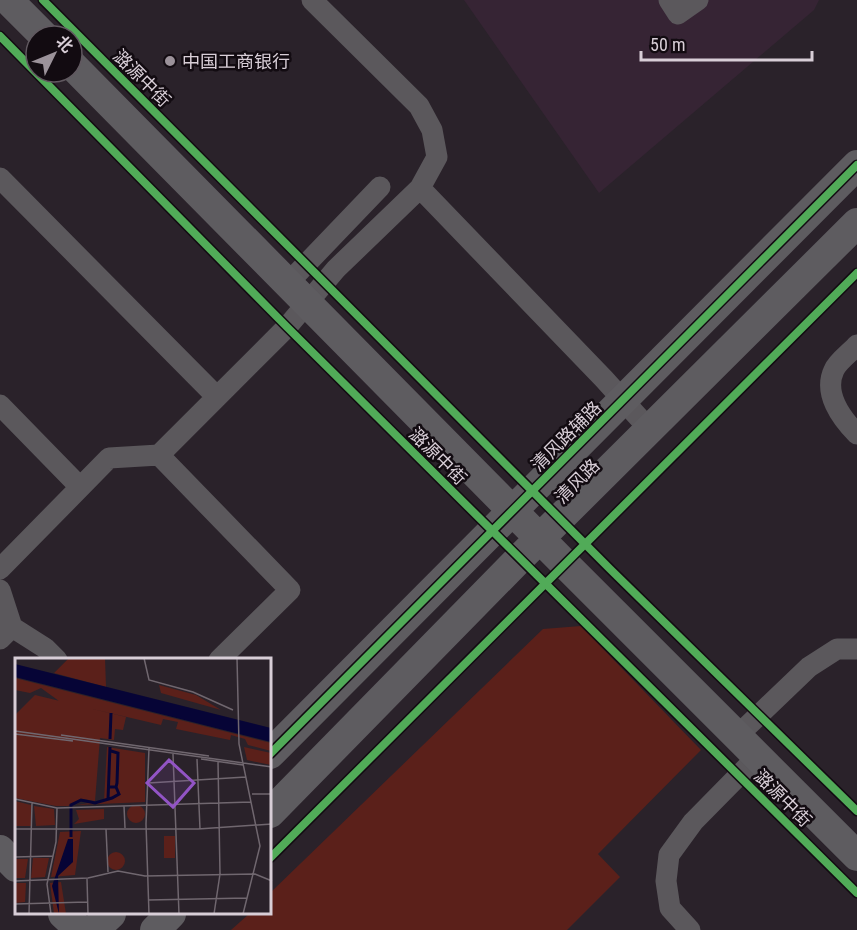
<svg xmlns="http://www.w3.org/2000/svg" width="857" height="930" font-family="'Roboto Condensed','Noto Sans SC',sans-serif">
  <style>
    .built { fill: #362434 }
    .green { fill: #5b201a }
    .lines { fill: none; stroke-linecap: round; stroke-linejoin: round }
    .street { stroke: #5b585c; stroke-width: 21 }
    .secondary { stroke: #5e5c60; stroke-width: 30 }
    .cycleway-casing { stroke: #120b11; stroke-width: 11 }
    .cycleway { stroke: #51ab58; stroke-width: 8 }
    .poi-dot { fill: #9b929a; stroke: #120b11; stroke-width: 2 }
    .labels { text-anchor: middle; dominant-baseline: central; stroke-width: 5; stroke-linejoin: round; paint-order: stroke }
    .poi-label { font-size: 18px; fill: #d8ced7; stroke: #120b11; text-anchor: start }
    .street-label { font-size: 18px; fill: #d8ced7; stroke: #120b11 }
    .inset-river { fill: none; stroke: #060436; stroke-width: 3 }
    .inset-road { fill: none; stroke: #70676f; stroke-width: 1.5 }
    .view { fill: #9254c5; fill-opacity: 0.15; stroke: #9254c5; stroke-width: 3 }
    .inset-edge { fill: none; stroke: #d8ced7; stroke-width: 3 }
  </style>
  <rect width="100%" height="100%" fill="#2a222a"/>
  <path class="built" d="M464,0h355l-5,10 -215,183z"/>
  <path class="green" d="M581,626l120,124 -103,104 22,23 -53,53h-336l18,-16h21v-21l273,-264z"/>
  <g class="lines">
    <path class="street" d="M669,0l9,14 20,-14
      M0,178l217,219
      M420,188l184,191 46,51
      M288,283l92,-96
      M857,345c-7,8 -19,16 -23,25 -11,23 7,48 23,64
      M0,405l80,82
      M159,455l131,135 -71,70
      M0,569l109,-111 50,-3 128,-128 49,-58 84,-81 17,-31 -5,-27 -13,-24 -107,-106
      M0,590l12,37 -12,12
      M12,627l33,21 12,12
      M737,736l72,-69 28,-18h20
      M690,930l-20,-22 -4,-27 3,-26 24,-33 65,-66"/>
    <path class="secondary" d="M12,4l32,32
      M72,65l493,499 292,292
      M270,754l587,-589
      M270,813l249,-254 338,-336
      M0,850l16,17
      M63,914l17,16
      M94,930l17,-16
      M155,930l16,-16"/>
    <defs>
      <path id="cycleway" d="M43,0l567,569 247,242
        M0,36l287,291 570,566
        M270,754l587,-589
        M270,858l587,-585"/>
    </defs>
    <use href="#cycleway" class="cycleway-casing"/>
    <use href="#cycleway" class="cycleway"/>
  </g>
  <circle class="poi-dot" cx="170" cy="61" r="6"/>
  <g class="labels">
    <g class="poi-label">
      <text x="182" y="61">中国工商银行</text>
    </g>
    <g class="street-label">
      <text transform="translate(142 78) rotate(45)">潞源中街</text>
      <text transform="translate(566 436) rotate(-45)">清风路辅路</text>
      <text transform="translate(438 456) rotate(45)">潞源中街</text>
      <text transform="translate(577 481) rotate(-45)">清风路</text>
      <text transform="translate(783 798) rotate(45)">潞源中街</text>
    </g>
  </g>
  <g transform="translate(15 658)">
    <rect width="256" height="256" fill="#2a222a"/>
    <path d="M54,0h36l1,29 -52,-14zM0,20l256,65v8l-23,-6 -3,-6 -14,-4 -1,5 -54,-11 2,-7 -15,-3 -2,6 -102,-24 -18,-13 -11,5 -15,-3zM144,27l37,10 25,15 -60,-17zM20,37l91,22 -3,13 -8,-1 -1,11 -14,-2 -5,63 -12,-2 -15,7h-12l-41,-8v-83zM92,89l38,6v49l-69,3 28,-4zM229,89l27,6v12l-24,-5zM0,143l16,4v21h-16zM112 156a9 9 0 1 1 18 0a9 9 0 1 1-18 0ZM19,148l20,3 1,16 -19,1zM89,151v10l-30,5 5,-5 -3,-9zM66,173l-6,44 -24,2 9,-45zM149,178h11v22h-11zM92 203a9 9 0 1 1 18 0a9 9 0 1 1-18 0ZM18,200h16l-4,19 -14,1zM0,201h13l-3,19h-10zM46,224l5,32h-12l-4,-31zM0,225h11l-1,19 -10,1z" fill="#5b201a"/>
    <path d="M0,6l256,64v14l-256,-65zM53,181h5v23l-15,14 1,38 -7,-28z" fill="#060436"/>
    <path class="inset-river" d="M95,81l1,-26M94,129h7l1,-4 1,-30 -7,-2M93,141l2,-52M56,179v-32l10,-5 14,3 17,-5 7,-4 -3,-7"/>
    <path class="inset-road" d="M129,0l5,22 44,12 40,18M222,0l2,86 21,102 -17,68M0,73l257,36M0,76l58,7M46,77l148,21M134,90l-3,76 3,90M158,96l6,160M182,101l3,70M186,101l42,6M133,125l98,-6M237,136h20M0,141l42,9 194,-6M109,148l1,22M0,171h183l74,-5M91,171l2,43M0,199l38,-1M72,221l1,35M0,223l73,-3 30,-7 27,5 110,-2 17,7M133,242l99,-2M0,246l72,-2M14,256l3,-111M36,256l-4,-30 9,-42 1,-34M199,256l6,-40 -2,-112"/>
    <path class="view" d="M154,102l25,23 -21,24 -26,-24z"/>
    <rect width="256" height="256" class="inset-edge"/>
  </g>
  <g transform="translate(54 54) rotate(47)"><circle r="28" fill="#120b11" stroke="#615960" stroke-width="1.5"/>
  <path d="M0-4.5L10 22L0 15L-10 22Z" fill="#9b929a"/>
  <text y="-9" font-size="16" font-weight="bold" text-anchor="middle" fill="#d8ced7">北</text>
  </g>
  <path d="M641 51v9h171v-9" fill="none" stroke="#d8ced7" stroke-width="3"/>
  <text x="650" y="51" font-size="18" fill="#d8ced7" stroke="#120b11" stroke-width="4.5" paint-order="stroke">50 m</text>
</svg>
